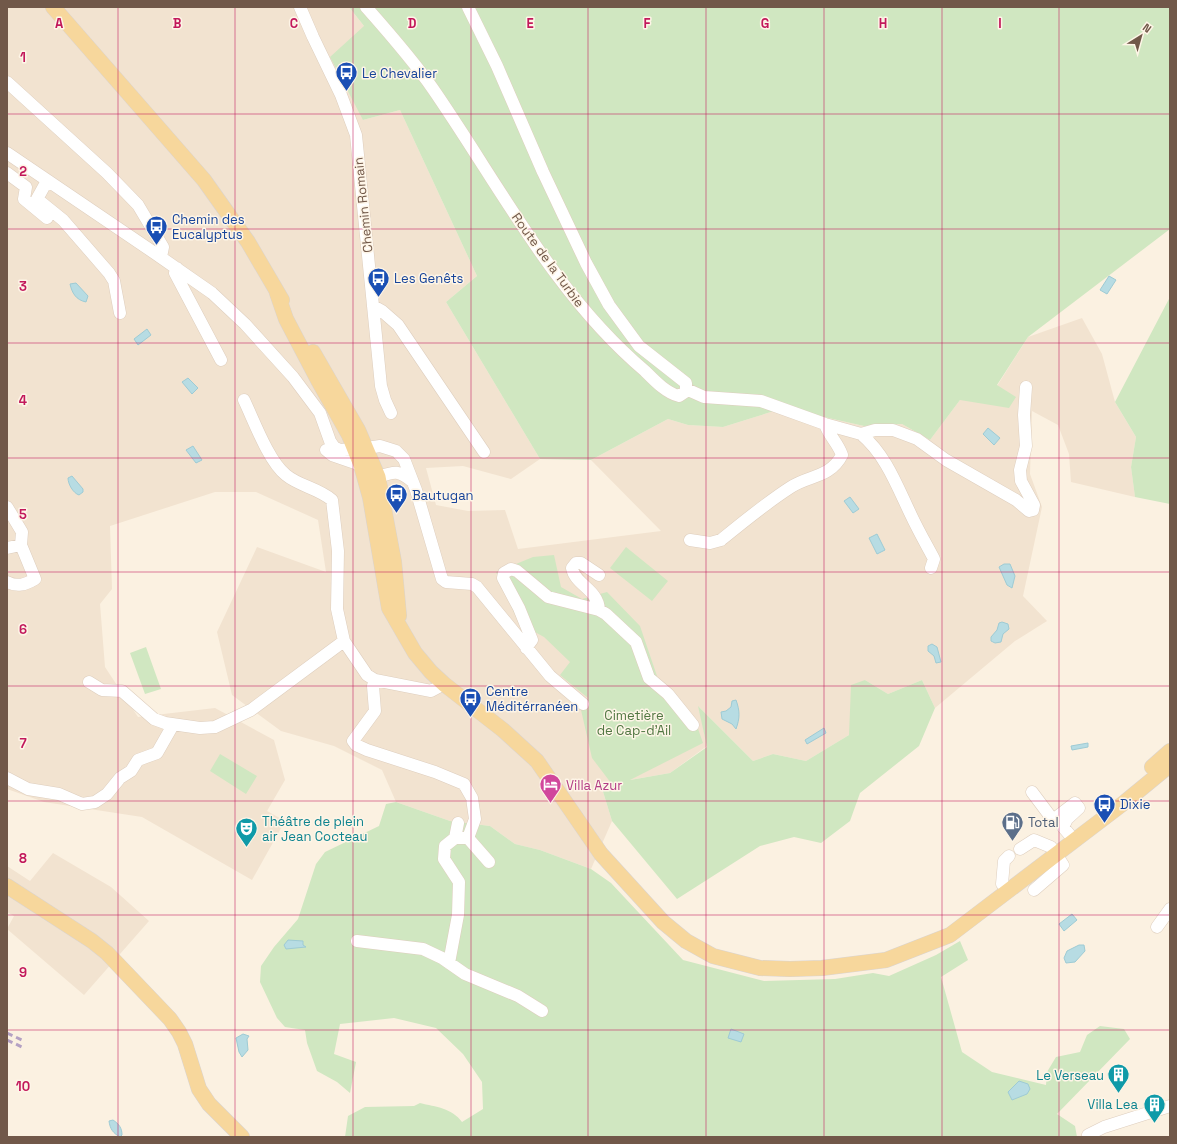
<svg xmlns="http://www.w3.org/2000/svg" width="1177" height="1144" font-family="'Space Grotesk',sans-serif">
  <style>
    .residential { fill: #f2e3d0 }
    .green { fill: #d0e7c1 }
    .water { fill: #b7dce3; stroke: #9ecbd4 }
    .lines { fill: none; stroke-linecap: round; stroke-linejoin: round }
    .minor-casing { stroke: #decebe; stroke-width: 13 }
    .major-casing { stroke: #dad4d0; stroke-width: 16 }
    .minor { stroke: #fff; stroke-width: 12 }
    .major { stroke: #f7d79c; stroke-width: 15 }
    .rail { stroke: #b4a1c3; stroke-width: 3; stroke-dasharray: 6 4; stroke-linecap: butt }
    .grid { fill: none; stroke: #c2185b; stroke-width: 1; stroke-opacity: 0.55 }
    .labels { text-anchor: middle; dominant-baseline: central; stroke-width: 3; stroke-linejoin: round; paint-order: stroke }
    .transit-label { font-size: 13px; fill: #164399; stroke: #fef5e7; text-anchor: start }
    .street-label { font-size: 13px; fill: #715849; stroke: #fef5e7 }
    .park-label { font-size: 13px; fill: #517742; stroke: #fef5e7 }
    .hotel-label { font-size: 13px; fill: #b23c85; stroke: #fef5e7; text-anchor: start }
    .culture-label { font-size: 13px; fill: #0d838f; stroke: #fef5e7; text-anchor: end }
    .service-label { font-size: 13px; fill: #4e5e75; stroke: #fef5e7; text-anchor: start }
    .grid-label { font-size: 13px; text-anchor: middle; font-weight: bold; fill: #c2185b; stroke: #fef5e7; stroke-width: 3; stroke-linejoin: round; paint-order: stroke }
  </style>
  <rect width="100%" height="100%" fill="#fbf1e1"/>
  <path class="residential" d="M7,7h342l15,19 -1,94 37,-10 77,166 -31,26 94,157 -29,20 -48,-13 -37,2 10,37 32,6 37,-1 13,39 143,-18 -70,-71 77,-41 20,6 35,2 51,-16 50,6 40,9 38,-2 28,16 30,-40 37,-14 31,-49 54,-19 20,36 13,48 21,35 -5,30 4,30 -64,-15 -2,-28 -11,-29 -26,-14 -2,63 12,33 -19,89 24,25 -32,20 -80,67 -13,-28 -34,14 -23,-14 -16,55 -43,26 -33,-7 -20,7 -54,-54 8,39 -37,27 -69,12 11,36 -21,48 -51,-19 -25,-6 -25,-18 -40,-5 -54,-19 -14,-32 -48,-24 -53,-15 -49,-36 -15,-63 40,-85 69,25 -8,-52 -62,-28h-41l-105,34 2,63 -12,15 5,63 33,50 77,-9 59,32 11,40 -18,31 18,10 -33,59 -110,-63 -98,-15 -37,-13z
    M53,853l58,34 38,34 -65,74 -77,-66 7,-13 -7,-4v-46l23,15z"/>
  <path class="green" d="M349,7h821v222l-142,108 -31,48 19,12 -7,11 -49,-8 -30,40 -28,-16 -38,2 -40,-9 -50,-6 -51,16 -35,-2 -20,-6 -77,41 -51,-1 -94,-157 31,-26 -77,-166 -37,10 -33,-63 34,-31z
    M1170,297v207l-35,-7 -4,-30 5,-30 -21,-35z
    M626,547l42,34 -16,20 -42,-33z
    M554,555l7,32 21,12 25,-7 33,34 18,53 12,9 26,35 7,20 -73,37 40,-7 37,-26 -9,-41 55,55 20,-7 33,7 43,-26 2,-50 14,-5 23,14 34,-14 13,28 -16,38 -59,47 -10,28 -29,22 -27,-6 -34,9 -83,53 -65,-78 -11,-36 10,-2 -19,-25 -11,-48 7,-12 -28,-23 10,-13 -26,-25 -11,-6 -9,4 -28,-63 37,-15z
    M146,647l15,42 -16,5 -15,-41z
    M220,754l37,22 -11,18 -36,-23z
    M396,802l54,19 40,5 25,18 25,6 51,19 20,14 72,77 81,21 71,-2 38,-6 16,3 47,-21 24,-14 8,19 -27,17 21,75 30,20 54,13 1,-13 9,-15 24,-5 7,-17 13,-9 24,3 6,10 -73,75 18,12 2,11h-732l3,-21 17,-9 49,-1 6,-3c16,4 32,5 42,19l21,-13 -1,-27 -19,-28 -27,-26 -42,-10 -54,6 -6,30 22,8 -6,31 -13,-11 -20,-11 -10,-28 -2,-13 -20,-3 -8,-9 -17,-36 1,-16 13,-19 24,-28 18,-55 9,-12 54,-26 7,-22z"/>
  <path class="water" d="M1109,276l7,4 -9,14 -7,-4z
    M76,283l12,13 -2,6c-10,-2 -14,-9 -16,-18z
    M147,329l4,6 -13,10 -4,-6z
    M188,378l10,10 -6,6 -10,-12z
    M988,428l12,10 -6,7 -11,-11z
    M193,446l9,14 -6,3 -10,-13z
    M72,476l11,13v3l-4,3c-6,-2 -11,-11 -11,-17z
    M850,497l9,12 -6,4 -9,-12z
    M877,534l8,16 -8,4 -8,-16z
    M1004,564h6l5,12 -3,12 -5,-3 -8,-18z
    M1002,622l6,2 1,5 -6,5 -2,8 -6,1 -4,-2v-4l6,-7 2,-7z
    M932,644l5,3 4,15 -5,1 -2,-7 -6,-5v-5z
    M736,700c4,11 4,18 0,29l-4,-5 -10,-5 -1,-7 5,-1 5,-4 1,-6z
    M824,728l2,5 -19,11 -2,-4z
    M1088,743v4l-16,3 -1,-4z
    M1072,914l5,6 -13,11 -5,-7z
    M288,940l15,1v4l3,2 -20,2 -2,-4z
    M1079,945h5l1,6 -10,11 -9,1 -2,-5 3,-7z
    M731,1029l13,5 -3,8 -13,-4z
    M243,1034l6,2 -2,3 1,11 -6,7 -3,-5 -3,-14z
    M1019,1081l9,3 2,5 -3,5 -15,6 -4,-8z
    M113,1120c6,4 9,8 9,15l-2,2c-7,-4 -10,-8 -11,-16z"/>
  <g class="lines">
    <defs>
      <path id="minor" d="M300,7l13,30 28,58 15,40 25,251 4,14 6,13
        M366,7c23,26 47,53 67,82 67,97 121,205 212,282 9,9 21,22 34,25l6,-4 1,-3v-6l-47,-37 -30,-41 -23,-42 -43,-91 -46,-106 -29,-59
        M7,82l100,91 31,32 25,42 -2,10
        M7,153l149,101 56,39 33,31 48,53 27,36 10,28 4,6 6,3 15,-1
        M7,173l19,14 -2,12 23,19
        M47,181l-10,18 26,21 46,53 5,8 6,32
        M177,268l-2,5 46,87
        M373,306l9,5 16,14 86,127
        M686,389l18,8 57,4 64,23 36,10 14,-4h18l24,9 29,21 70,40 13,11 4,-1 1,-5 -13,-24 -1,-11 6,-24 -2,-31 2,-28
        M244,400c10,21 25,62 42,75 13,11 32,13 46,25l6,51 -1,58 7,32 23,34 8,5 56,11 13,-7
        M861,434c25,21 36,52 50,81 7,15 15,29 23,44l-3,9
        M367,448l13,-2 16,5 8,8 12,31 26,89 4,3 26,2 5,3 73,89 33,28
        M326,450l6,5 29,10
        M378,477c17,-6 21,-7 35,5
        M7,507l15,25 -1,13 14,34c-10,6 -18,8 -28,3
        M690,540l20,3 11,-3c22,-18 45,-37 70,-53 18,-12 39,-9 51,-32 -4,-12 -13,-19 -17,-31
        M7,548l14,-3
        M599,575l-18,-12h-5l-4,5c3,17 26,21 27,42l7,4 30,28 13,36 19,16 25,31
        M526,648l6,-8 -13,-32 -16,-30 1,-5 7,-4 6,2 31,26 51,13
        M375,680l-2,6 2,25 -22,30 3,4 11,5 68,22 29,12 8,14 3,21 -7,19h-13l-10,8 -1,13 15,23 -1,33 -9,48
        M89,682l13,8 20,1 32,28 11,4 35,5 15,-1 36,-17 93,-69
        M7,778l21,11 31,5 23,10 13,-2 12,-8 13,-16 11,-7 7,-11 19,-7 16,-28
        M1032,792l21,28 22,-17 4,5 -12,11 -4,8 6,7
        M455,838l3,-15
        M468,838l21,24
        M1020,849l14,-9 17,7
        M1002,884l2,-23 5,-5
        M1034,890l29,-25 -7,-11
        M1157,927l13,-18
        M357,941l66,8 19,9 23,16 53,22 24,15
        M1088,1135l16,-8 66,-21"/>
      <path id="major" d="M53,7l151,173 44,62 34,58
        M277,293l9,26 32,61 31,55 12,30 9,32 19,111 26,45 16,19 13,12 59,46 34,31 64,93 62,68 23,19 27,15 47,12 30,1 32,-1 64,-8 64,-25 175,-133 45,-37
        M313,352l45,78 20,47 16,85 5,54
        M1152,767l18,-16
        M7,886l85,55 15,12 63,66 9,13 6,12 14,45 10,15 33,33"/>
    </defs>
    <use href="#minor" class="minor-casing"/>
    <use href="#major" class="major-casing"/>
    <use href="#minor" class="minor"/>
    <use href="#major" class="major"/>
    <path class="rail" d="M7,1033l17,8
      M7,1040l15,7"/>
  </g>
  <path class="grid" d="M118,7v1130M235,7v1130M353,7v1130M471,7v1130M588,7v1130M706,7v1130M824,7v1130M942,7v1130M1059,7v1130M7,114h1163M7,229h1163M7,343h1163M7,458h1163M7,572h1163M7,686h1163M7,801h1163M7,915h1163M7,1030h1163"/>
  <defs>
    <symbol id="bus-pin" viewBox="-11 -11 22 30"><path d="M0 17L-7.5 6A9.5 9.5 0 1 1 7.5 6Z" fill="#1a4fb4" stroke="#fef5e7"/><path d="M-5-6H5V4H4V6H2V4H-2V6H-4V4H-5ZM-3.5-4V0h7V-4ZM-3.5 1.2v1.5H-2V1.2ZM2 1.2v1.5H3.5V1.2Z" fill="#fff"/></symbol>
    <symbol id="hotel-pin" viewBox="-11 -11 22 30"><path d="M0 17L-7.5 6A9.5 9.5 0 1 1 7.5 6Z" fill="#d1479c" stroke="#fef5e7"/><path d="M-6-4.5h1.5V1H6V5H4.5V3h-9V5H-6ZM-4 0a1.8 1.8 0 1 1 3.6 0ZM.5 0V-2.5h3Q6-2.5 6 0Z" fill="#fff"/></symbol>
    <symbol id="fuel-pin" viewBox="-11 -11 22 30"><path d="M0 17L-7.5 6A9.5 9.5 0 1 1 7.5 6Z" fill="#5c6f8a" stroke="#fef5e7"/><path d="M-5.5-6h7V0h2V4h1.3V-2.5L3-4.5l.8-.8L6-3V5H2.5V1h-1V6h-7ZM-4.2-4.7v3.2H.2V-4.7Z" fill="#fff"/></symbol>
    <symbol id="theatre-pin" viewBox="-11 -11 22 30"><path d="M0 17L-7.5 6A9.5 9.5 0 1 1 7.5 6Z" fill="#0f9aa8" stroke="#fef5e7"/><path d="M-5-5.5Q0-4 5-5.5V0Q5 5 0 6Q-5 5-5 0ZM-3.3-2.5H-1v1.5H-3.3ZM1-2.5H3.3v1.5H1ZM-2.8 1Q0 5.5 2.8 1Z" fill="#fff"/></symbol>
    <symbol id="building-pin" viewBox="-11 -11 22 30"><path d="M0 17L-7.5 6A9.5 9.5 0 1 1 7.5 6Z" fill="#0f9aa8" stroke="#fef5e7"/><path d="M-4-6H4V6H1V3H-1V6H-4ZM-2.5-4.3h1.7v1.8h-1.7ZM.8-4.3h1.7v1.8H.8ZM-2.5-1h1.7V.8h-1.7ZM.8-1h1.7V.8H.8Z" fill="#fff"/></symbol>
  </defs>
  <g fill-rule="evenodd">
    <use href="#bus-pin" x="334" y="60" width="25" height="34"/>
    <use href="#bus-pin" x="144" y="214" width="25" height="34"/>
    <use href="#bus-pin" x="366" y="266" width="25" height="34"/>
    <use href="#bus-pin" x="384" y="482" width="25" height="34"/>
    <use href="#bus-pin" x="458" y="686" width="25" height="34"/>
    <use href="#hotel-pin" x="538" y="772" width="25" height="34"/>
    <use href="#bus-pin" x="1092" y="792" width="25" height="34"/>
    <use href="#fuel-pin" x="1000" y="810" width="25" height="34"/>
    <use href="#theatre-pin" x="234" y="816" width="25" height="34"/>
    <use href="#building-pin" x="1106" y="1062" width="25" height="34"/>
    <use href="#building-pin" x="1142" y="1092" width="25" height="34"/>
  </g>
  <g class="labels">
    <g class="transit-label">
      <text x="362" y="73">Le Chevalier</text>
      <text x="172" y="219">Chemin des<tspan x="172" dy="15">Eucalyptus</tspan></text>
      <text x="394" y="278">Les Genêts</text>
      <text x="412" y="495">Bautugan</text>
      <text x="486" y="691">Centre<tspan x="486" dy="15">Méditérranéen</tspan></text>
      <text x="1120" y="804">Dixie</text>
    </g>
    <g class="street-label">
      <text transform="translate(363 205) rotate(-96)">Chemin Romain</text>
      <text transform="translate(548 260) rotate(54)">Route de la Turbie</text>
    </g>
    <g class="park-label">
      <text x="634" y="715">Cimetière<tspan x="634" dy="15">de Cap-d'Ail</tspan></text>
    </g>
    <g class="hotel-label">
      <text x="566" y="785">Villa Azur</text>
    </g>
    <g class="culture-label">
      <text x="262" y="821" text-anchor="start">Théâtre de plein<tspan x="262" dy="15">air Jean Cocteau</tspan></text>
      <text x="1104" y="1075">Le Verseau</text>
      <text x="1138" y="1104">Villa Lea</text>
    </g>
    <g class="service-label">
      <text x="1028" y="822">Total</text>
    </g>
  </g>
  <g class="grid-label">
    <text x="59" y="28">A</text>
    <text x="177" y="28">B</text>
    <text x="294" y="28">C</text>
    <text x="412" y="28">D</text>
    <text x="530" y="28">E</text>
    <text x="647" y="28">F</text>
    <text x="765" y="28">G</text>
    <text x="883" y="28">H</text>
    <text x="1000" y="28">I</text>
    <text x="23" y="62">1</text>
    <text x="23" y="176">2</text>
    <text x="23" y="291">3</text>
    <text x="23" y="405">4</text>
    <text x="23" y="519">5</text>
    <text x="23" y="634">6</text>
    <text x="23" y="748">7</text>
    <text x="23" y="863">8</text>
    <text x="23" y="977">9</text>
    <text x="23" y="1091">10</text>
  </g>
  <rect width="1177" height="1144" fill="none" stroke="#715849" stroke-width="16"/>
  <g transform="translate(1141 36) rotate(37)" stroke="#fef5e7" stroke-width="3" paint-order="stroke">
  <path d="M0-3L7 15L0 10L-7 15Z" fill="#715849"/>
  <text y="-6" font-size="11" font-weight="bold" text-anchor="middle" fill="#715849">N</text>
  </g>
</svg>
